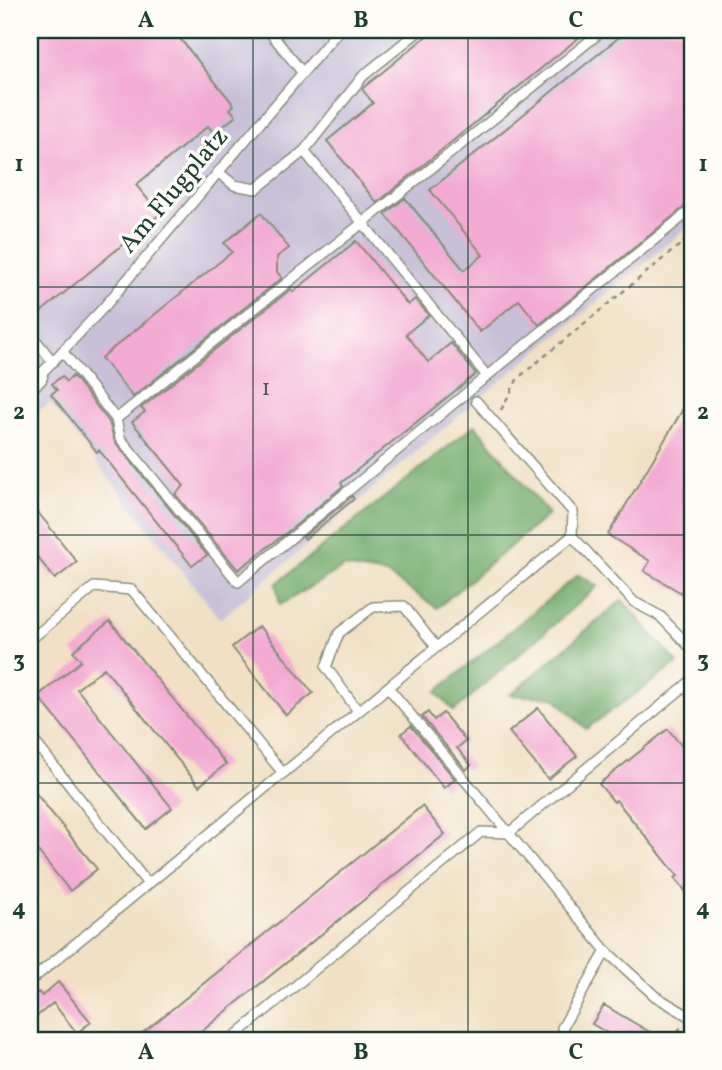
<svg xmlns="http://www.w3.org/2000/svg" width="722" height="1070" font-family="Vollkorn,serif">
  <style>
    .industrial { fill: #c8bfd8 }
    .forest { fill: #6faa6a; stroke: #47744f; stroke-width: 2 }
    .building { fill: #f3aad3 }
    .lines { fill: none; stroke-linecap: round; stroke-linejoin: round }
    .service-casing { stroke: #888e7c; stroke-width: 12 }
    .minor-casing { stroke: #888e7c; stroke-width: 21 }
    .path { stroke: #888e7c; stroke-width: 2.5; stroke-dasharray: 5 5; stroke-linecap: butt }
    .service { stroke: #fff; stroke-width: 9 }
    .minor { stroke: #fff; stroke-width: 18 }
    .grid { fill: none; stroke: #1f3d34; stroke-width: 2; stroke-opacity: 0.55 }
    .labels { text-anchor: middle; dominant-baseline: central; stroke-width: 7; stroke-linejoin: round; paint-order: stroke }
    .number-label { font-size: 23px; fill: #54585c }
    .street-label { font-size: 26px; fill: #1f3d34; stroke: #fdfcf7 }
    .neatline { fill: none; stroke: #1f3d34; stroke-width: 2.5 }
    .grid-label { font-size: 23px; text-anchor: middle; font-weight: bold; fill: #1f3d34 }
  </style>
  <rect width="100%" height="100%" fill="#fdfcf7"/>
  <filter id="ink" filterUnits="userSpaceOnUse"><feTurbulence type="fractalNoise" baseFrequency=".0143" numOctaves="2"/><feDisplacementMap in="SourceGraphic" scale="14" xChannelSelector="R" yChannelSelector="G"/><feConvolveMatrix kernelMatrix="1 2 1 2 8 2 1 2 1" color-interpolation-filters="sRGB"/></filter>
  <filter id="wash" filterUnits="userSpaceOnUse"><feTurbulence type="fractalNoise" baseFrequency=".00686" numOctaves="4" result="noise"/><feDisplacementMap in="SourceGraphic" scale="28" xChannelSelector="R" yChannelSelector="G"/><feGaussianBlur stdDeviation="1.57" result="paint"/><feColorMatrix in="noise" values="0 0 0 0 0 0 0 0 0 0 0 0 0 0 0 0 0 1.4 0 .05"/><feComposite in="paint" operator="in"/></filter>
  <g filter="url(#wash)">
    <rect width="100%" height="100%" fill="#f1e0c3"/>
    <path class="industrial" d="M30,30h662v194l-216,177 -256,218 -170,-216 -20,14z"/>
    <path class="forest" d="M475,425l74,89 -112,94 -51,-34 -42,-7 -64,38 -4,-21z
      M578,575l20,11 -144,125 -18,-19z
      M622,600l56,63 -92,66 -32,-32 -44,-2z"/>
    <g id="blocks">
      <path class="building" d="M30,30h143l61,75 -4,4 6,7 -22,17 -6,-7 -72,59 24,29 -130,107z
        M434,30h154l-211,173 -50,-62 46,-38 -11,-14 1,-1z
        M628,30h64v172l-4,2 -149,121 -20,-25 -39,32 -95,-118 20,-16 59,72 19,-15 -53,-65z
        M261,213l28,35 -12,9v15l5,6 -149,119 -32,-39 131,-106 -8,-9z
        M356,241l52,64 7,-6 14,16 -23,19 22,28 23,-19 25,31 -135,109 2,3 -48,40 -57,44 -63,-76 9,-8 -52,-64 13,-10 -4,-4 150,-119 2,3z
        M62,376l4,6 7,-6 36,46 6,20 92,113 -15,11 -93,-116 -2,2 -46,-58 6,-4 -5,-6z
        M692,394v205l-48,-28 6,-10 -42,-26z
        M352,496l2,3 -49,40 -2,-2z
        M30,502l47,60 -22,17 -25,-31z
        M110,621l116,143 -27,22 -95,-118 -27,21 95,119 -26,21 -108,-133 43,-35 -8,-10z
        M259,626l54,67 -27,22 -54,-68z
        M538,708l39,48 -29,23 -39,-47z
        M428,712l6,8 9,-7 23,28 -9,7 14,17 -5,5 -44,-53z
        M411,726l44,53 -11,9 -43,-54z
        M668,729l24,30v140l-17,-21 3,-2 -62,-76 -2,2 -15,-18z
        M30,786l67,83 -27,22 -40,-50z
        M422,806l23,28 -254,206h-57z
        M58,982l33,40 -14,11 -24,-30 -23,19v-23l8,-7 4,4z
        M604,1005l59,35h-44l-27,-16z"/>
    </g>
  </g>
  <g filter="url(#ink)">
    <use href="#blocks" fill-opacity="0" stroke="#888e7c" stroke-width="2"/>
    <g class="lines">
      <defs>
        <path id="service" d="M268,30l34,42
          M304,151l59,-75 57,-46
          M218,172l16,13 22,4 48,-38 183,225 205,-167
          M30,333l23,29
          M63,352l53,67 381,-303 106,-86
          M38,377l66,-70 235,-277
          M476,401l97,111 -1,24
          M116,419l4,19 118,144 249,-206
          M30,640l64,-53 38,3 151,183
          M388,687l218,264 49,45 37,22
          M358,711l-32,-44 13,-34 34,-26 31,-1 32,41
          M30,736l118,148
          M30,981l542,-445 62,66 26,14 32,33
          M230,1040l251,-208 28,1 183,-153
          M565,1040l-3,-12 44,-77"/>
        <path id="minor" d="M30,384l8,-7"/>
      </defs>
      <use href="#service" class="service-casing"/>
      <use href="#minor" class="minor-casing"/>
      <path class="path" d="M501,410l17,-32 174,-143
        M672,1040l9,-13"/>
      <use href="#service" class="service"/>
      <use href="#minor" class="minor"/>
    </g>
  </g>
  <path class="grid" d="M253,30v1010M468,30v1010M30,287h662M30,535h662M30,783h662"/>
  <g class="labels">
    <g class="number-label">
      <text x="266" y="389">1</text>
    </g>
    <g class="street-label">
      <text transform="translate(174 191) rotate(-50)">Am Flugplatz</text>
    </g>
  </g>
  <rect width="722" height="1070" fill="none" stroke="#fdfcf7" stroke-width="77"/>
  <rect x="38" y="38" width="646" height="994" class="neatline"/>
  <g class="grid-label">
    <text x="146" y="27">A</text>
    <text x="361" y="27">B</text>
    <text x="576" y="27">C</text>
    <text x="19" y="171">1</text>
    <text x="703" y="171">1</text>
    <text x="19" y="419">2</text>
    <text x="703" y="419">2</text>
    <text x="19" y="667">3</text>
    <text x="703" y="667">3</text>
    <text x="19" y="915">4</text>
    <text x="703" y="915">4</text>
    <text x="146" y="1059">A</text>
    <text x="361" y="1059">B</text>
    <text x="576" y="1059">C</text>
  </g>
</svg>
